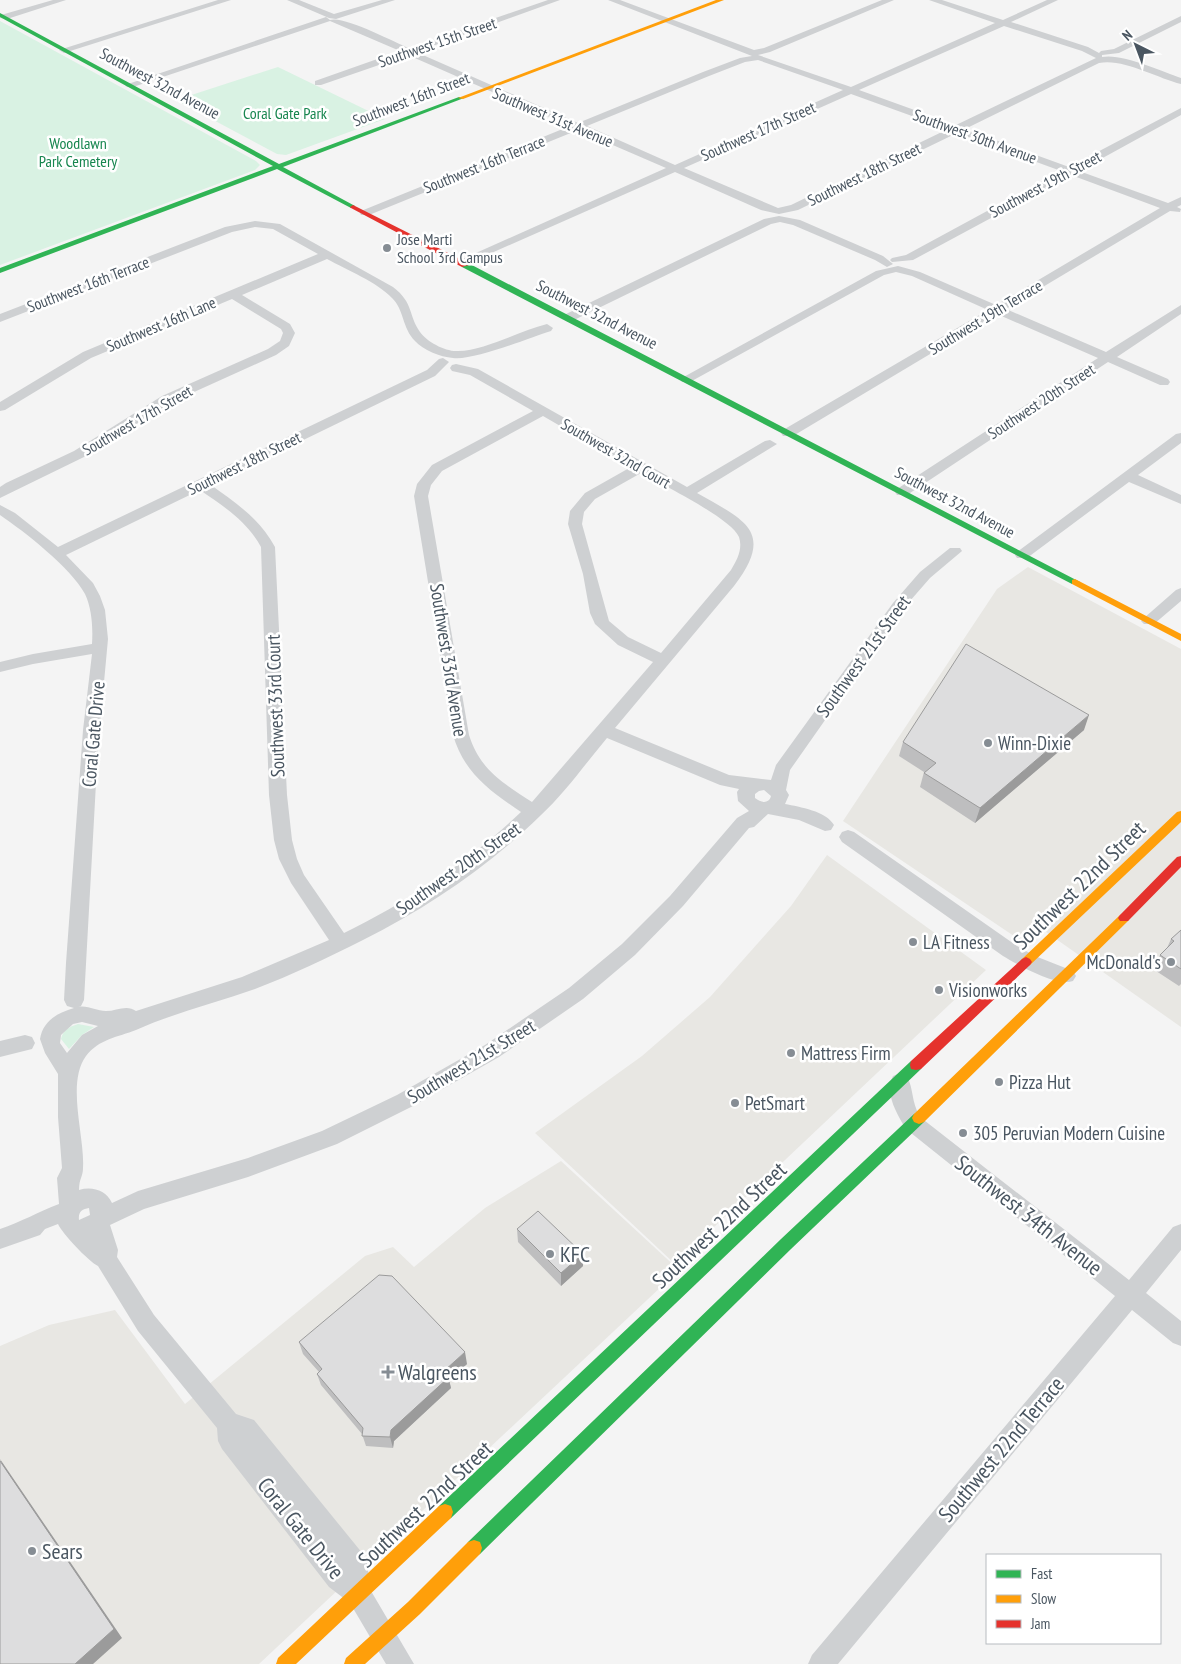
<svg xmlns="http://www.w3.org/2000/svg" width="1181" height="1664" font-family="'PT Sans Narrow',sans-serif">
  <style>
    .commercial { fill: #e8e7e3 }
    .green { fill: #d9f2e3 }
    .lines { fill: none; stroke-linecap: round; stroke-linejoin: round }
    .street { fill: #ced0d2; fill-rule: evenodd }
    .fast { fill: #30b455; fill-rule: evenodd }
    .slow { fill: #ff9f0a; fill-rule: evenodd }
    .jam { fill: #e5322d; fill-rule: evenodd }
    .wall { fill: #bebebf }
    .shaded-wall { fill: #9b9b9b }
    .building { fill: #ddddde; stroke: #9b9b9b }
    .poi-dot { fill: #868d94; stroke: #fff; stroke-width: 2 }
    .labels { text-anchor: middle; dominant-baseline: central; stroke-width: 5; stroke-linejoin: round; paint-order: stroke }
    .far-street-label { font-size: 16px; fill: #4a5661; stroke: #fff }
    .far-park-label { font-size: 16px; fill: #17864f; stroke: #fff }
    .far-poi-label { font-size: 16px; fill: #4a5661; stroke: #fff; text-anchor: start }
    .street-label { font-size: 19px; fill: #4a5661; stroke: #fff }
    .poi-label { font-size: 19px; fill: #4a5661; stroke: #fff; text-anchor: start }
    .near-street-label { font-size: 22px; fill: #4a5661; stroke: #fff }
    .near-poi-label { font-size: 22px; fill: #4a5661; stroke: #fff; text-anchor: start }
  </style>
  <rect width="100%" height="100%" fill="#f4f4f4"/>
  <path class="commercial" d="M1028,567l153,82v378l-142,-100 -16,15 -180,-121 154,-232z
    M827,855l159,115 -311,294 -140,-131 107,-77 68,-59 81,-91z
    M561,1161l118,109 -420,394h-259v-318l49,-21 66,-15 70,94 180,-148 28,-9 21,20 71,-59z"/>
  <path class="green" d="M0,21l256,140 4,4 -5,5 -255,95z
    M278,67l107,52 -99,36 -9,-1 -101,-54z
    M78,1024l16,3 -12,8 -13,14 -8,-10c2,-9 8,-12 17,-15z"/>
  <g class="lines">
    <path class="street" d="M53,0h13l-59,19 -7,-1 1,-3z
      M218,0h13l-164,52 -3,1 -5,-3z
      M287,0h12l35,14 48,-14h13l-59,19 -7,-1z
      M548,0h12l-144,52 162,71 125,-51 37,-14 12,-2 -144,-56h12l134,50 10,-2 118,-48h12l-124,52 -12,3 93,32 144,-64 -66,-23h13l61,20 44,-20h11l-47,22 77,25 11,6 2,-2 13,-2 67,-33v6l-62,31 -17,2v2c20,-4 59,14 79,21v6c-24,-6 -58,-26 -82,-21l-134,66 104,38 112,-59v7l-102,56 89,32 13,-6v8l-4,2 4,2 -1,3 -10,-1 -164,98 100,43 75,-47v9l-64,43 51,22 2,3 -2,3h-8l-52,-23 -201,133h-10l-2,-3 2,-3 201,-131 -101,-44 -204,122h-10l-2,-3 2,-3 205,-120 -76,-34 -16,-4 -12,3 -194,107h-8l-2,-3 196,-108 22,-5 22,6 76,33 164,-97 -89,-33 -158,85 -21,2 -2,-2 2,-2 14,-3 155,-84 -104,-38 -159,77 -19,4 -18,-4 -86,-38 -213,94 -4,-1 -2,-2 2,-2 208,-93 -88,-38 -209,85h-8l-1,-2 1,-2 209,-85 -162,-71 -87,30h-6v-4l85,-30 -70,-30 -197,66h-6l-2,-2 201,-68 4,3c13,-5 64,22 79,28zM1004,26l78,25 14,7 -140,67 -97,-35zM758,60l85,30 -168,75 -88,-39 122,-50 36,-14zM851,94l97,35 -157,76 -13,3 -94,-40z
      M779,216l21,4 83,36 10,8 -6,3 -12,-7 -82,-35 -13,-3 -9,2 -199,97 -4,1 -6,-4 2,-3 200,-96z
      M255,221l25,3 113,63c21,16 15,28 27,45 7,10 26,20 38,19 28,-1 61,-20 89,-27l6,4 -2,3c-22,7 -78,30 -98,27 -13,-1 -30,-8 -38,-17 -13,-13 -11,-32 -23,-43 -15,-16 -45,-28 -65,-39l-85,36 48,29 5,9 -6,13 -13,9 -104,47 -88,55 -84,41v-11l6,-4 68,-32 88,-55 106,-47 12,-8 3,-8 -2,-4 -49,-30 -141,59 -86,52 -5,1v-9l83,-50 235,-98 -45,-25 -18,-2 -23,5 -232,90v-8l225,-87z
      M443,358l6,4 -14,14 -224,109c25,18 49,34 64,62l12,248 5,45 5,19 7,16 40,58c64,-31 126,-72 177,-121 -31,-21 -57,-39 -68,-77l-39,-239 3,-12 15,-19 101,-54 -63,-36 -18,-4 -2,-3 2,-3 4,-1 22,5 209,118 78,-46 5,-1 7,4 -80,49c47,27 79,38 37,93l-119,142 114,47 42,5 5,-15 117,-162 27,-31 30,-24h10l2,3 -32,27 -27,31 -113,161 -4,20 3,5 -4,9c15,3 41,7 49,21l-3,5 -6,1 -26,-11 -31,-6 -14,13 -5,1 -66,78 -48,49 -52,44 -84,58 -88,50 -74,37 -89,33 -104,32 -34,16 8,25 -1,7 37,58 82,99 18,6 109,134 4,9 4,28 43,73h-28l-36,-61 -21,-16 -107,-138 -4,-8 -1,-13 -79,-97 -40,-65c-10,-5 -36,-33 -40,-42l-13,5 -5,6 -40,14v-20c21,-7 38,-17 59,-25l-2,-26 5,-10 -4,-51v-43l-13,-21 -5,-14c3,-18 17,-26 34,-31l-7,-2 -3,-6 2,-37 17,-233 9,-76 -59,10 -33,8v-10l33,-8 59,-10c1,-16 0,-35 -7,-50 -14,-26 -60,-62 -85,-79v-10l15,8 43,34 369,-177 12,-11zM543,416l88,51 -46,26 -15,18 -2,13 15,50 7,39 5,11 23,21 35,17 -121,140c-29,-19 -52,-32 -63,-67l-41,-239 3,-11 11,-14zM641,473c20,11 90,45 98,64 4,12 -2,23 -8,33l-70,83 -33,-16 -19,-16 -27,-97 2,-12 11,-13zM200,490c23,16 47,31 61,57l8,248 5,45 5,19 12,24 38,57 -87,37 -106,34c-9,-7 -20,0 -30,0 -10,0 -18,-6 -28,-4l3,-1 3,-6 14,-253 10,-108 -3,-29 -5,-14 -7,-13 -27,-28zM607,738l113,47 19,4 -2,3 1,9 11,10 -12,7 -67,78 -48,48 -53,44 -84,57 -88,50 -75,36 -74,27 -110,33 -26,12c-6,-13 -20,-17 -33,-13 0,-12 4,-13 4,-22 2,-31 -17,-85 3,-112 13,-17 32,-19 50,-26 38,-17 79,-27 119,-41 37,-14 72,-31 108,-49 64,-32 126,-74 177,-124 25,-23 45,-52 67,-78zM764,790l7,6c-2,8 -10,7 -16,2v-4l4,-3zM82,1022l16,4 -16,9 -15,18 -7,-10 1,-8 12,-11zM89,1208l1,7 -11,5c-1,-8 3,-11 10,-12z
      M1181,433v10l-43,32 43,20v9l-52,-22 -102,76h-10l-2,-3 2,-3 159,-118z
      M1181,588v13l-27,23h-10l-3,-3 3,-3 32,-28z
      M848,830l6,2 163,114 18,10 38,15 3,5 -3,5c-16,6 -55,-16 -70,-25l-161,-114 -3,-5 3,-5z
      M25,1035l7,2 3,6 -3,6 -32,8v-16z
      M900,1073l7,3c7,14 4,25 13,41l209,163 44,-53 8,-3v26l-35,43 35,28v25l-8,-3 -41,-33 -294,354h-30l4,-9 303,-359 -209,-167c-9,-15 -22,-36 -13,-53z"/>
    <path class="fast" d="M0,13l279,151 180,-67 5,1 -181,69 72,39v2h-4l-74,-39 -277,104v-5l273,-102 -273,-149z
      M462,263h6l612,319 -2,2h-6l-610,-317z
      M916,1060l5,1 1,4 -1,4 -470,449 -6,2 -6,-2 -2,-6 2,-6 472,-445z
      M919,1112l5,2 2,4 -2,4 -133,127 -311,305 -6,2 -6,-2 -2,-6 2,-6 313,-303 133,-125z"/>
    <path class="slow" d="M716,0h8l-261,99 -5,-1z
      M1075,579l106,55v7l-109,-57v-4z
      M1181,811v11l-151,143 -4,2 -4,-2 -2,-3 2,-3 155,-147z
      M1124,913l4,2 2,3 -2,3 -204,201 -5,2 -5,-2 -2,-4 2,-4 206,-199z
      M445,1504l6,2 2,6 -2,6 -155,146h-20l2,-6 161,-152z
      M474,1540l6,2 2,6 -2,6 -60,60 -55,50h-21l2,-6 62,-56 60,-60z"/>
    <path class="jam" d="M353,205l115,58 1,2 -7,2 -111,-59 -1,-1z
      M1181,856v11l-53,54h-8l-2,-3 2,-3 57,-58z
      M1026,957l4,2 2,3 -2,3 -109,104 -5,1 -5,-1 -1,-4 1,-4 111,-102z"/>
  </g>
  <path class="wall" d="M1084,730l-109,93 -55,-36 4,-15 -25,-16 4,-14z
    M1181,930v54l-2,2 -26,-17 7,-14 7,-7 4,-9z
    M517,1229l66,37 -22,20 -43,-44z
    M299,1342l168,22 -18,16 2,8 -57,53 -1,7 -27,-2 -4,-12 -41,-49 -4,-11 2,-2 -16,-18z"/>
  <path class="shaded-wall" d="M1089,715l-5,15 -109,93 5,-15z
    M583,1254v12l-22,20v-13z
    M465,1352l2,12 -18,16 2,8 -57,53 -1,7 -3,-11 1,-7 53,-59z
    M0,1459l122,179 -29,26h-18z"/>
  <path class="building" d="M966,644l123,71 -109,93 -56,-35 12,-10 -33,-21z
    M1181,930v39l-21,-14 14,-14 -3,-2z
    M538,1211l45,43 -22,19 -44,-44z
    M379,1275l13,1 73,76 -21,19 5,6 -58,53 -1,7 -28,-1 1,-8 -46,-54 5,-5 -23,-27z
    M0,1461l114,168 -39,35h-75z"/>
  <g class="poi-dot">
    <circle cx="387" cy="248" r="5"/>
    <circle cx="988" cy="743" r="5"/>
    <circle cx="913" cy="942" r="5"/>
    <circle cx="1171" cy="962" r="5"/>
    <circle cx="939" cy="990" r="5"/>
    <circle cx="791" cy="1053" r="5"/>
    <circle cx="999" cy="1082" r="5"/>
    <circle cx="735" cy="1103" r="5"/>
    <circle cx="963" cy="1133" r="5"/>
    <circle cx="550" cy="1254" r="5"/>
    <path d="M385.5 1364.5h5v5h5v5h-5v5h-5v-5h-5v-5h5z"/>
    <circle cx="32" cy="1551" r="5"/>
  </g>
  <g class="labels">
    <g class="far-street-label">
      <text transform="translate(437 42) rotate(-19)">Southwest 15th Street</text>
      <text transform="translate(160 83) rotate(28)">Southwest 32nd Avenue</text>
      <text transform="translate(411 99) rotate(-21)">Southwest 16th Street</text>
      <text transform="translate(553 117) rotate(23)">Southwest 31st Avenue</text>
      <text transform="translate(758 131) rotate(-24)">Southwest 17th Street</text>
      <text transform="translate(975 136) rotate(20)">Southwest 30th Avenue</text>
      <text transform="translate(484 164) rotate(-22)">Southwest 16th Terrace</text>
      <text transform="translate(864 174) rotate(-26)">Southwest 18th Street</text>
      <text transform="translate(1045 184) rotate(-28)">Southwest 19th Street</text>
      <text transform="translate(88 284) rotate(-21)">Southwest 16th Terrace</text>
      <text transform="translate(597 314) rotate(27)">Southwest 32nd Avenue</text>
      <text transform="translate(985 317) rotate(-31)">Southwest 19th Terrace</text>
      <text transform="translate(161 324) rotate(-23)">Southwest 16th Lane</text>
      <text transform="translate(1041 401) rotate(-33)">Southwest 20th Street</text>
      <text transform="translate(137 420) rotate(-30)">Southwest 17th Street</text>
      <text transform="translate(616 453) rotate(30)">Southwest 32nd Court</text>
      <text transform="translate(244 463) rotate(-26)">Southwest 18th Street</text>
      <text transform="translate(955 502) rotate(28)">Southwest 32nd Avenue</text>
    </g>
    <g class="far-park-label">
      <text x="285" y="113">Coral Gate Park</text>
      <text x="78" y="143">Woodlawn<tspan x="78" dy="18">Park Cemetery</tspan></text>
    </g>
    <g class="far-poi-label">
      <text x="397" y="239">Jose Marti<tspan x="397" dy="18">School 3rd Campus</tspan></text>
    </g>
    <g class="street-label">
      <text transform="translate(863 656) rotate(-54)">Southwest 21st Street</text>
      <text transform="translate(449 660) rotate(81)">Southwest 33rd Avenue</text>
      <text transform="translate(275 706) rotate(-92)">Southwest 33rd Court</text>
      <text transform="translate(93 734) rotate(-85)">Coral Gate Drive</text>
      <text transform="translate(458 868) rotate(-35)">Southwest 20th Street</text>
      <text transform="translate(471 1061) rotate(-31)">Southwest 21st Street</text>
    </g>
    <g class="poi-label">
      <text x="998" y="743">Winn-Dixie</text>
      <text x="923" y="942">LA Fitness</text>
      <text x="1161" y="962" text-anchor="end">McDonald's</text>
      <text x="949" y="990">Visionworks</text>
      <text x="801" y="1053">Mattress Firm</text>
      <text x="1009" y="1082">Pizza Hut</text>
      <text x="745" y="1103">PetSmart</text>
      <text x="973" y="1133">305 Peruvian Modern Cuisine</text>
    </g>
    <g class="near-street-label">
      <text transform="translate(1079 885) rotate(-44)">Southwest 22nd Street</text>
      <text transform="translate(1029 1215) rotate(38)">Southwest 34th Avenue</text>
      <text transform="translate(719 1225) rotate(-43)">Southwest 22nd Street</text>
      <text transform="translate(1001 1449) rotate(-50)">Southwest 22nd Terrace</text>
      <text transform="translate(425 1504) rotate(-43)">Southwest 22nd Street</text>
      <text transform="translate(301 1528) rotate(51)">Coral Gate Drive</text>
    </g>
    <g class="near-poi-label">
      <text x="560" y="1254">KFC</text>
      <text x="398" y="1372">Walgreens</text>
      <text x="42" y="1551">Sears</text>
    </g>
  </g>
  <rect x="986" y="1554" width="175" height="90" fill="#ffffff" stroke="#b7bbc0"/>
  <rect x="996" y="1570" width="25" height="8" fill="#30b455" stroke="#b7bbc0"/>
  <text x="1031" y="1579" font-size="15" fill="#4a5661">Fast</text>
  <rect x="996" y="1595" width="25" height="8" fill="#ff9f0a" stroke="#b7bbc0"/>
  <text x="1031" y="1604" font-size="15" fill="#4a5661">Slow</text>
  <rect x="996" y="1620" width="25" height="8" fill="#e5322d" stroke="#b7bbc0"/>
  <text x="1031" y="1629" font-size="15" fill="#4a5661">Jam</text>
  <g transform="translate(1136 45) rotate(318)" stroke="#ffffff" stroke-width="4" paint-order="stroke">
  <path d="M0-4L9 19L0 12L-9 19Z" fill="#4a5661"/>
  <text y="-8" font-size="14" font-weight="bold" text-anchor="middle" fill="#4a5661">N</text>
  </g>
</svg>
